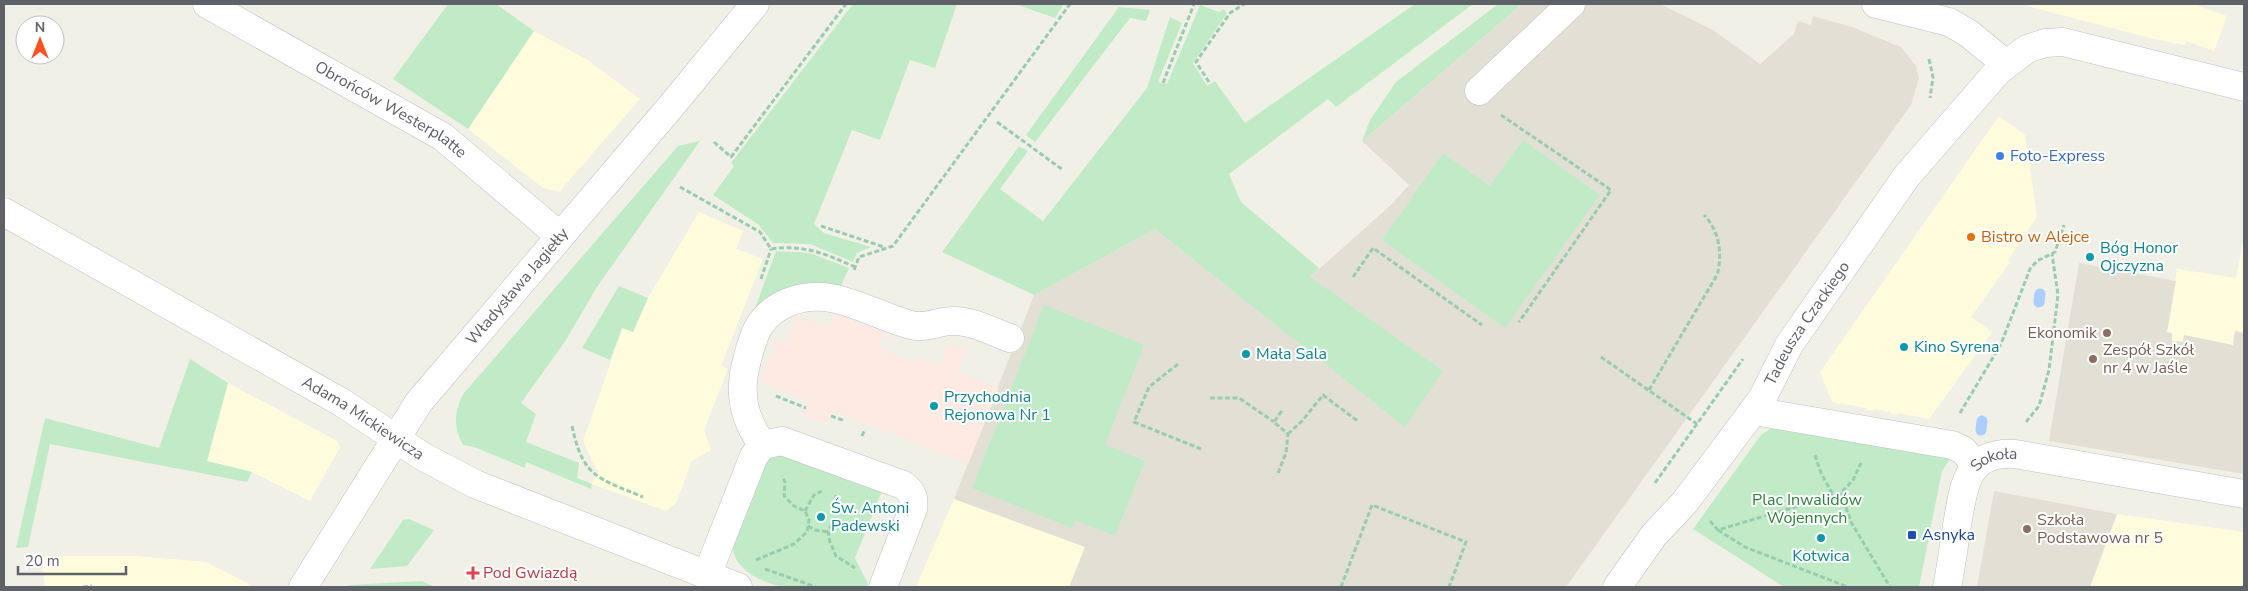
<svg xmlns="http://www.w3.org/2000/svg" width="2248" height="591" font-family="'Nunito Sans',sans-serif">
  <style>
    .commercial { fill: #fffcde }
    .education { fill: #e2e0d5 }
    .medical { fill: #fee9e3 }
    .green { fill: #c1ebc7 }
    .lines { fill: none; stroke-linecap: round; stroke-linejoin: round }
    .stream { stroke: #a9ceff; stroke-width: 11 }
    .minor-casing { stroke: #bebfc6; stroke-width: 29 }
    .path { stroke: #99ccaf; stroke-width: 3; stroke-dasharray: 5 2.5; stroke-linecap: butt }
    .minor { stroke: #fff; stroke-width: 28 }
    .shop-dot { fill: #3f7fe0; stroke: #fff; stroke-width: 2 }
    .food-dot { fill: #e8710a; stroke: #fff; stroke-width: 2 }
    .culture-dot { fill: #0f9aa8; stroke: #fff; stroke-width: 2 }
    .education-dot { fill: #8d6e63; stroke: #fff; stroke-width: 2 }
    .transit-dot { fill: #1a4fb4; stroke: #fff; stroke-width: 2 }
    .health-dot { fill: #e0444e; stroke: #fff; stroke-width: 2 }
    .labels { text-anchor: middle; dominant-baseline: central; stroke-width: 4; stroke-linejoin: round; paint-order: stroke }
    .street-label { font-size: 16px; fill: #5e6168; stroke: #fff }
    .shop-label { font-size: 16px; fill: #366cbe; stroke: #fff; text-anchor: start }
    .food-label { font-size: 16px; fill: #c56008; stroke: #fff; text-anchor: start }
    .culture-label { font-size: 16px; fill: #0d838f; stroke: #fff; text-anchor: start }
    .education-label { font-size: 16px; fill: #785e54; stroke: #fff; text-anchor: start }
    .park-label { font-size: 16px; fill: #2b813b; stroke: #fff }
    .transit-label { font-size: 16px; fill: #164399; stroke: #fff; text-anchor: start }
    .health-label { font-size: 16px; fill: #be3a42; stroke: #fff; text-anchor: start }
  </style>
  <rect width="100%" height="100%" fill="#f1f0e7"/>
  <path class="commercial" d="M2020,4h178v2l29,10 -13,35 -28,-10 -2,4 -34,-7z
    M534,31l52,28 54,40 -81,93 -16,-4 -75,-59z
    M1999,116l26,19 12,82 -29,43 2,2 -39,55 21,15 -63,87 -31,-6v2l-7,-1v-2l-17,-3 -1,2 -7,-1 1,-2 -35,-6 -12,-30z
    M699,212l44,19 -7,18 27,10 -42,107 7,3 -24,61 7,20 -19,11 -16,42 -10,8 -74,-27 7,-14 -3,-1 -13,-28 40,-113 10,4 15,-34z
    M2244,238v95l-9,-2 -2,14 -49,-10 -1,7 -12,-1 1,-8 -5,-1 10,-63 59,9z
    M228,383l109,58 3,6 -30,54 -58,-29 -45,-11z
    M954,499l132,48 -17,40h-153z
    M2117,514l127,18v55h-154z
    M70,556h66l70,6 48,25h-209l-4,-29z"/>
  <path class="education" d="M1522,4h138l53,26 47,34 34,-30 4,-13 13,4 2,-9 39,11 49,20 15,19 3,12 -8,27 -345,482h-497l16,-40 -131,-48 80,-204 121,-66 111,87 125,-111 18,-20 -47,-44z
    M2079,263l97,18 -9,51 5,1v8l11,1 1,-7 49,10 2,-14 9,2v141l-195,-33z
    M1994,491l123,23 -27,73h-113z"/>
  <path class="medical" d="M836,313l47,19 -5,15 37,16 3,-6 22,8 9,-22 17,7 -8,22 41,16 -31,76 -135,-54 -5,14 -26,-9 6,-15 -47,-19 15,-42 11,4 10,-27 32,11z"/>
  <path class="green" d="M448,4h48l38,27 -66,98 -75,-50z
    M853,4h104l-22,64 -25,-8 -30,80 -28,-10 -38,94 10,9 47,14 -14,6 -4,9 -43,-18 -37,-1 -14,-18 -46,-30 21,-29 -3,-3z
    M1015,4h47v3l-7,11z
    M1415,4h58l-137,103 -8,-8 -99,75 12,28 78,66 -9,9 133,94 -38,56 -250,-198 -121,66 -92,-43 77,-106 9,5 -28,38 43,32 104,-133 23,-71 12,6 -24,59 9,2 33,-79 19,7 5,-3 3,4 -34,50 14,23 8,-5 30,42z
    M1498,4h24l-160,137 8,-21 26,-38z
    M1119,7l31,3 -4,11 -16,-3 -95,124 -9,-7z
    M1523,140l77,55 -95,133 -123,-88 61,-87 47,33z
    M700,141l-103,146 -31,53 -45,63 15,11 -10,28 53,21 -2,15 15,6 -1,5 -65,-27 -1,6 -51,-21 -11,-2c-10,-17 -9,-35 1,-52l214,-247z
    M776,251l34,2 39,15 -9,20 -89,31z
    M619,286l29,12 -15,34 -11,-4 -12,32 -28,-12z
    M1044,305l100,40 -39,100 40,16 -30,75 -40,-16 -3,8 -100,-40z
    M190,359l38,24 -21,78 45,11 -5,10 -197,-38 -22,103 -12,1 29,-130 114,30z
    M1773,427l178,31 -9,13 -23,116h-135l-91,-58 68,-94z
    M779,454l103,37 -27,67 13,26 -1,3c-25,0 -58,4 -82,0 -21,-3 -54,-18 -52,-43l29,-75 6,-9z
    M409,519l25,11 -27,36 -37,3 33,-49z
    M422,581l13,6h-92l7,-2z"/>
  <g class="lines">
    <path class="stream" d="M2039,302l1,-8
      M1981,430l1,-9"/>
    <defs>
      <g id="minor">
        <path id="s1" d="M207,4l236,133 117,99"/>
        <path d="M1876,4l73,18 19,11 38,31"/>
        <path d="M1479,91l92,-87"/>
        <path id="s2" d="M4,212l337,190 81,54 53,28 263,103"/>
        <path d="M1754,411l198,34 11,5 13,16"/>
        <path d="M763,445c-20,-26 -25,-53 -16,-85 7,-28 13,-46 42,-58 44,-17 80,12 122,23 15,4 27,-4 41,-4 19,-1 41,11 58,17"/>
        <path d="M707,575l47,-119 9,-11 19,-4 121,44c9,6 12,13 10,24l-30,78"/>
        <path id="s3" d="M303,587l116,-185 254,-298 82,-100"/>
        <path id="s4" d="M1617,587l37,-52 31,-33 77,-103 27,-54 117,-168 92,-106 29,-22 18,-6 18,-1 181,45"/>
        <path id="s5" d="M1947,587c4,-20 7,-41 10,-62 7,-37 8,-74 58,-71l229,40"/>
      </g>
    </defs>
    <use href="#minor" class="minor-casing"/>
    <path class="path" d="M1929,59l4,18 -3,21
      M1209,82l-13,-20 34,-49 14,-9
      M1163,83l31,-79
      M1501,115l110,75 -92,132
      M997,122l66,48
      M714,142l17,15 115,-153
      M680,187l80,45 11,17c32,-5 55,5 84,18
      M821,226l63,21
      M854,270l5,-13 34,-11 177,-242
      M1353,277l20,-29 109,77
      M761,279l10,-30
      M1601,357l96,67
      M1178,364l-29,23 -15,35 67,27
      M1649,390l68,-115c6,-20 2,-45 -13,-60
      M776,396l30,12
      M1210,398h29l35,24
      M1960,413l41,-69 29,-75 7,-8 18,-9 9,-27
      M831,416l14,5
      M2026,422l13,-16 10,-36 9,-75 -6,-41
      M572,426c11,52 26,52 71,71
      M1288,434l14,-13 21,-26 36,27
      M862,436l3,-7
      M1815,455l6,18 12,22
      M1278,473l8,-20 2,-19 -14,-12 9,-13
      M1655,483l88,-124
      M1841,493l10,29 39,65
      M836,495l-1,23 -7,14 2,10 6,14 19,12
      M805,511l9,-16 8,-4
      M1710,521l8,9 123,-37 12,-13 8,-17
      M808,526l7,4 13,2
      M1718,530l27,17 103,40
      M756,560l38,-16 13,-12 2,-12 -4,-9 -11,-5 -10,-10 1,-14 -3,-6
      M765,569l51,18
      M83,587l9,-1
      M1341,587l31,-82 94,37 -17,45"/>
    <use href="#minor" class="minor"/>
  </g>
  <circle class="shop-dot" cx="2000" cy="156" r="5"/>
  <circle class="food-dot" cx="1971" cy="237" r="5"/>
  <g class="culture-dot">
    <circle cx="2090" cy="257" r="5"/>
    <circle cx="1904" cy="347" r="5"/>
    <circle cx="1246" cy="354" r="5"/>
    <circle cx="934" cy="406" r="5"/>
    <circle cx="821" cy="517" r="5"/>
    <circle cx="1821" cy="538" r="5"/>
  </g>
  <g class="education-dot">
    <circle cx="2107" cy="333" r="5"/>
    <circle cx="2093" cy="359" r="5"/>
    <circle cx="2027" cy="529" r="5"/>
  </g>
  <rect class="transit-dot" x="1907" y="530" width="10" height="10" rx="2.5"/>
  <path class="health-dot" d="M470.5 565.5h5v5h5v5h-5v5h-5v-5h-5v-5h5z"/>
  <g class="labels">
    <g class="street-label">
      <text stroke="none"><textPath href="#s1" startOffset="212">Obrońców Westerplatte</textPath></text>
      <text stroke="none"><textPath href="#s3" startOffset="370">Władysława Jagiełły</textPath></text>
      <text stroke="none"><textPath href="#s4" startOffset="326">Tadeusza Czackiego</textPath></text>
      <text stroke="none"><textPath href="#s2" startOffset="414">Adama Mickiewicza</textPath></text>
      <text stroke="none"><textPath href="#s5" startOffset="146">Sokoła</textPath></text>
    </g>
    <g class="shop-label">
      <text x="2010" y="156">Foto-Express</text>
    </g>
    <g class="food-label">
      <text x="1981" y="237">Bistro w Alejce</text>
    </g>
    <g class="culture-label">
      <text x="2100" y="248">Bóg Honor<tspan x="2100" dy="18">Ojczyzna</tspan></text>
      <text x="1914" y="347">Kino Syrena</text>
      <text x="1256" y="354">Mała Sala</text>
      <text x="944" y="397">Przychodnia<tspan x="944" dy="18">Rejonowa Nr 1</tspan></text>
      <text x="831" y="508">Św. Antoni<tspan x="831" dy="18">Padewski</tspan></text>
      <text x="1821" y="556" text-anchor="middle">Kotwica</text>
    </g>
    <g class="education-label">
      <text x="2097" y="333" text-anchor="end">Ekonomik</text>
      <text x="2103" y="350">Zespół Szkół<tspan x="2103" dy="18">nr 4 w Jaśle</tspan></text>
      <text x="2037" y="520">Szkoła<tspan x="2037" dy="18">Podstawowa nr 5</tspan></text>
    </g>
    <g class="park-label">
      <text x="1807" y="500">Plac Inwalidów<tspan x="1807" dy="18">Wojennych</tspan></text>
    </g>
    <g class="transit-label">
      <text x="1922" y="535">Asnyka</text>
    </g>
    <g class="health-label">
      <text x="483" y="573">Pod Gwiazdą</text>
    </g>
  </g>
  <rect width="2248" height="591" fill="none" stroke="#5e6168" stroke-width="10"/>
  <g transform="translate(40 40)"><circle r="24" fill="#ffffff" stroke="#bfc0c3"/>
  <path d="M0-4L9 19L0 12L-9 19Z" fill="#fa5124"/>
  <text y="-8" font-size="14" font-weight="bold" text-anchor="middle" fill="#5e6168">N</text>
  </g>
  <path d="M18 566v8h108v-8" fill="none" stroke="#5e6168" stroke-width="2.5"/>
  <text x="25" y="566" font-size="15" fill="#5e6168" stroke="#ffffff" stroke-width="4" paint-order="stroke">20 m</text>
</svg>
